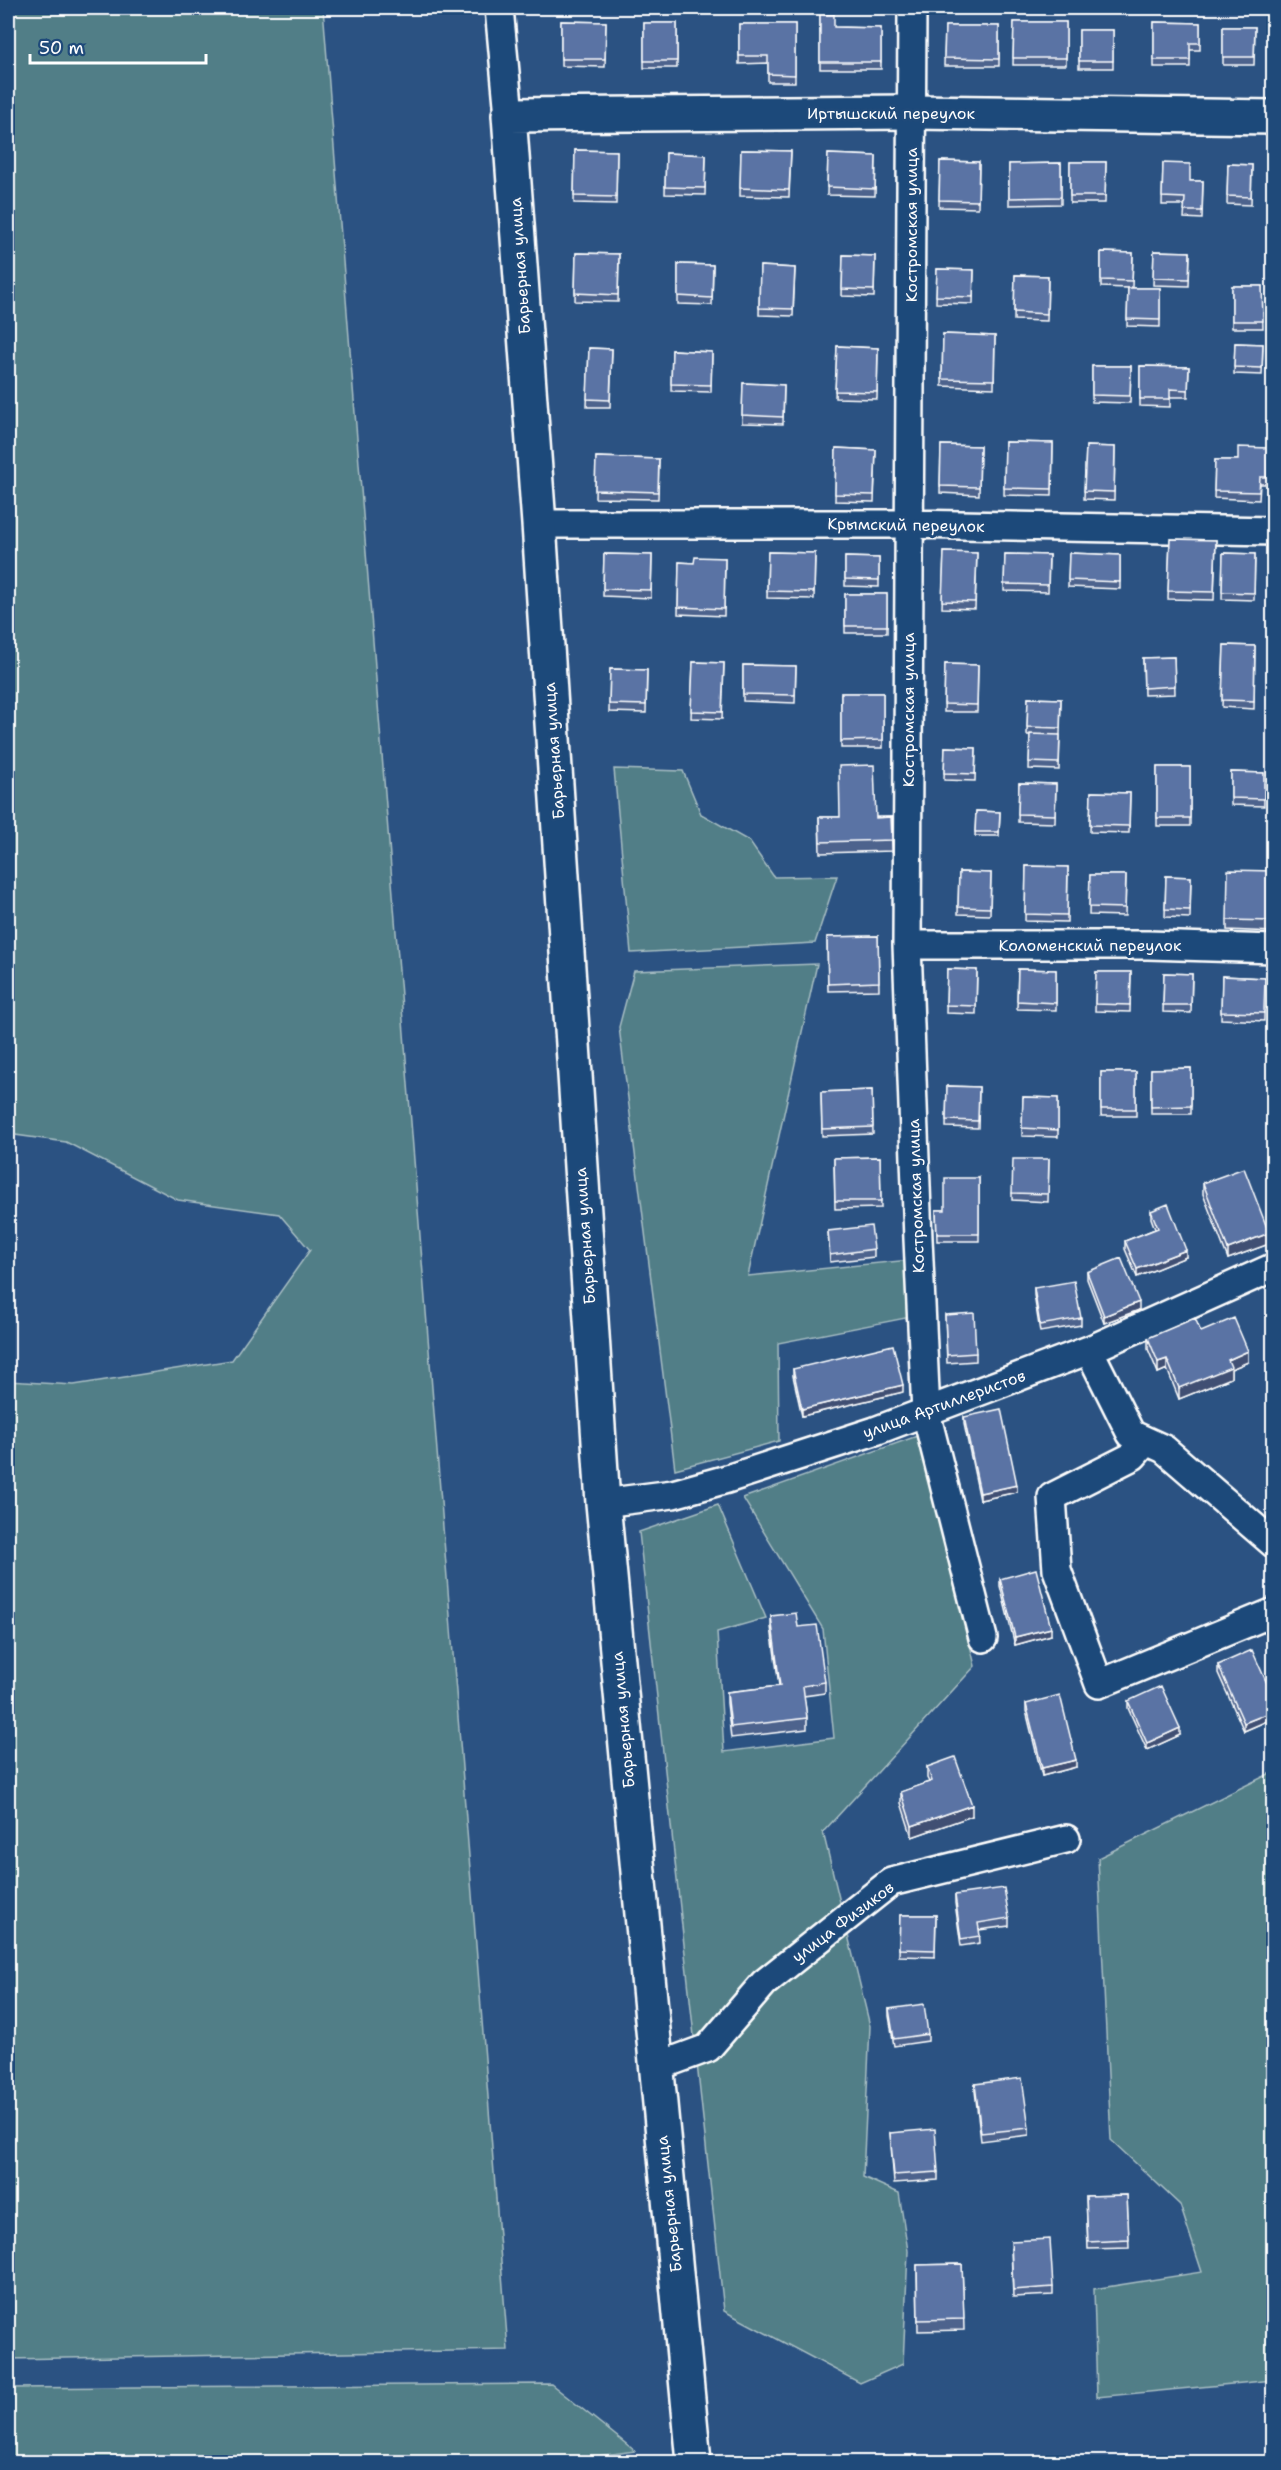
<svg xmlns="http://www.w3.org/2000/svg" width="1281" height="2470" font-family="'Shantell Sans',sans-serif">
  <style>
    .green { fill: #517e87; stroke: #a8bec3; stroke-width: 1.5 }
    .lines { fill: none; stroke-linecap: round; stroke-linejoin: round }
    .street-casing { stroke: #fff; stroke-width: 32 }
    .secondary-casing { stroke: #fff; stroke-width: 38 }
    .street { stroke: #1f4a7a; stroke-width: 27 }
    .secondary { stroke: #1f4a7a; stroke-width: 33 }
    .wall { fill: #4d638d; stroke: #fff; stroke-width: 1.5 }
    .shaded-wall { fill: #3f5073; stroke: #fff; stroke-width: 1.5 }
    .building { fill: #5a73a4; stroke: #fff; stroke-width: 1.5 }
    .labels { text-anchor: middle; dominant-baseline: central; stroke-width: 6; stroke-linejoin: round; paint-order: stroke }
    .street-label { font-size: 16px; fill: #fff; stroke: #1f4a7a }
  </style>
  <rect width="100%" height="100%" fill="#2b5282"/>
  <filter id="ink" filterUnits="userSpaceOnUse"><feTurbulence type="fractalNoise" baseFrequency=".0167" numOctaves="2"/><feDisplacementMap in="SourceGraphic" scale="12" xChannelSelector="R" yChannelSelector="G"/><feConvolveMatrix kernelMatrix="1 2 1 2 8 2 1 2 1" color-interpolation-filters="sRGB"/></filter>
  <g filter="url(#ink)">
    <path class="green" d="M8,8h315l185,2342 -500,9v-978l66,4 158,-25 78,-110 -31,-36 -101,-14 -112,-58 -58,-8z
      M614,769l69,2 18,43 48,27 25,36 63,-1 -22,67 -184,10z
      M817,964l-69,312 162,-16 1,57 -133,26 1,98 -104,28 -56,-442 15,-56z
      M920,1435l55,231 -152,166 47,194 -7,151 36,16 9,58 -5,113 -43,19 -136,-72 -85,-779 79,-27 48,113 -49,14 7,120 110,-14 -11,-109 -80,-131z
      M1273,1772v608l-176,17 -3,-108 108,-17 -22,-67 -69,-65 -13,-282z
      M551,2384l84,67 -82,11h-545v-74z"/>
    <g class="lines">
      <defs>
        <path id="street" d="M499,8l10,107
          M912,8l-5,937 11,294 8,174 57,225
          M539,524h370l365,7
          M907,945h241l126,4
          M1089,1350l42,84 33,15 110,95
          M1146,1441l-13,15 -81,41 5,73 42,114 175,-72
          M603,1503l70,-9 54,-15 148,-48 214,-81 185,-83
          M656,2067l52,-19 56,-65 127,-101 175,-43"/>
        <path id="secondary" d="M694,2462l-91,-959 -64,-979 -30,-409 403,-3 362,5"/>
      </defs>
      <use href="#street" class="street-casing"/>
      <use href="#secondary" class="secondary-casing"/>
      <use href="#street" class="street"/>
      <use href="#secondary" class="secondary"/>
    </g>
    <path class="wall" d="M820,14l14,13 47,1v41h-61z
      M561,21l45,1 -1,45 -44,-1z
      M1014,22h52v43h-53z
      M1154,22l46,1v27h-10v17h-36z
      M644,23h33v45h-33z
      M739,24h56v58h-27v-19l-29,1z
      M945,26h54v40h-55z
      M1223,27h32l-1,38h-31z
      M1079,30h34v38h-34z
      M575,150l42,1 -1,53 -42,-1z
      M741,150l50,1 -2,46 -49,-1z
      M666,153l40,2 -1,40 -40,-1z
      M828,154l48,2 -1,40 -48,-1z
      M940,161l39,1 -1,46 -39,-1z
      M1070,162h36l-1,41h-35z
      M1061,163v41l-52,1v-41z
      M1163,163l27,18h13l-1,38 -18,-1 1,-13h-23z
      M1228,164l24,1 -1,40 -24,-1z
      M1154,251l36,1 -1,34 -36,-1z
      M1101,252l32,1 -1,35h28v39l-33,-1 1,-38 -27,-1z
      M576,253l43,1 -1,48 -43,-1z
      M843,255l32,1 -1,41 -32,-1z
      M678,264l35,1 -1,40 -34,-1z
      M760,266l35,2 -2,48 -34,-1z
      M937,269l37,1 -1,34 -37,-1z
      M1015,275l33,1 -1,45 -33,-1z
      M1232,286h30l1,42h-31z
      M943,334l52,2 -1,52 -52,-2z
      M1235,343l28,1 -1,31 -28,-1z
      M837,346l41,2 -1,51 -42,-1z
      M589,348l23,1 -2,58h-23z
      M672,350l40,2 -1,40 -40,-1z
      M1092,366h39l-1,37 -38,-1z
      M1140,366l49,1 -1,30h-18v10l-30,-1z
      M743,383l41,2 -1,39 -41,-1z
      M1005,442l48,1 -1,53 -48,-1z
      M941,445l39,1 -1,49 -39,-2z
      M1086,446l29,1 -1,53 -30,-1z
      M836,448l40,2 -2,52 -39,-1z
      M1269,448l-1,36h-8l-1,16 -45,-2 1,-38h23z
      M596,457l63,2 -1,40 -63,-1z
      M1170,539l46,1 -2,60 -46,-1z
      M768,552l47,1 -1,46 -47,-1z
      M944,552l33,1 -2,56 -33,-1z
      M1069,553l51,2v34l-52,-2z
      M1223,553l32,1 -1,46 -32,-1z
      M604,554l48,1 -1,43 -48,-2z
      M1005,554l44,1 -1,37 -44,-1z
      M845,557l34,1v29l-34,-1z
      M725,558l-1,58 -46,-2 1,-52 15,1z
      M845,594h42v39h-42z
      M1224,645l31,1 -1,63 -32,-2z
      M1174,657l1,37 -31,1 -1,-37z
      M693,662l31,1 -2,56 -31,-1z
      M945,664l33,1 -1,47h-33z
      M743,665l53,1 -1,37 -52,-2z
      M610,669l37,1 -1,43 -37,-1z
      M841,693h42v55h-42z
      M1028,698l33,1 -2,71 -30,-1 1,-34h-3z
      M945,747l31,1 -1,33 -31,-1z
      M1157,767h33v59h-33z
      M1231,772l33,1v33l-33,-1z
      M1019,783l37,1 -1,39 -37,-1z
      M1091,792l39,1 -1,40 -39,-1z
      M976,811l24,1 -1,24h-24z
      M819,817h72l1,34 -72,2z
      M1026,866l42,1 -1,55 -42,-1z
      M1274,871v61l-47,-2v-10z
      M959,872l32,1 -1,42 -32,-1z
      M1090,875h36l-1,41 -36,-1z
      M1166,876l25,1 -1,41 -25,-1z
      M878,936l1,54 -51,1 -1,-54z
      M947,969l30,1 -1,44 -30,-1z
      M1018,969l38,1v40l-39,-1z
      M1096,972h35l-1,40 -35,-1z
      M1164,973l28,1 -1,39 -28,-1z
      M1222,976l43,2 -1,43 -43,-2z
      M1191,1068v46h-40v-45z
      M1101,1072h35v44h-35z
      M947,1086l32,1 -1,41 -32,-1z
      M872,1090l1,44 -51,2 -1,-44z
      M1023,1097l35,1v39l-36,-1z
      M880,1157l1,51 -46,1 -1,-51z
      M1049,1159l-1,43 -36,-2v-7z
      M979,1178v63h-42l-1,-31h9z
      M1203,1183l66,61 -41,15 -25,-65z
      M1151,1211l35,46 -49,20 -12,-28v-8l30,-12 -4,-11z
      M828,1231l46,18v8l-44,5z
      M1087,1272l52,38 -35,13 -17,-44z
      M1034,1288l47,30v7l-41,7 -6,-37z
      M945,1315l31,38v8l-29,2z
      M1201,1332l47,30 -17,7v9l-52,21 -12,-30 -9,4 -10,-24v-11z
      M793,1369l110,23 -101,24 -9,-40z
      M964,1417l53,75 -37,8 -16,-76z
      M1000,1579l51,56 -36,10 -15,-59z
      M771,1616l27,11 27,55v11l-21,3 3,22v11l-76,9 -4,-35v-11l52,-6 -8,-59z
      M1218,1665l56,34v19l-30,13 -26,-58z
      M1128,1701l52,34 -33,15 -19,-42z
      M1026,1704l50,63 -34,9 -16,-65z
      M927,1767l45,49 -60,21 -11,-34v-11l28,-10 -2,-4z
      M955,1895l54,23v8l-30,4 1,13 -19,3 -6,-43z
      M900,1915h36l-1,42 -36,-1z
      M889,2009l39,25v7l-34,5 -5,-30z
      M975,2084l54,44v7l-48,6 -6,-50z
      M890,2133l48,39v8l-44,3z
      M1127,2195l2,53 -41,1 -2,-53z
      M1011,2249l42,38v8l-40,2z
      M962,2264l2,66 -46,1 -1,-66z"/>
    <path class="shaded-wall" d="M1269,1233v11l-41,15v-10z
      M1186,1250v7l-49,20v-8z
      M1139,1302v8l-35,13v-7z
      M1248,1351v11l-17,7v9l-52,21v-11l49,-28z
      M1167,1359v10l-9,4v-11z
      M903,1385v7l-101,24v-7z
      M1017,1485v7l-37,8v-7z
      M1051,1628v7l-36,10v-8z
      M1274,1711v7l-30,13v-8z
      M1180,1728v7l-33,15v-7z
      M1076,1760v7l-34,9v-8z
      M972,1805v11l-60,21v-11z"/>
    <path class="building" d="M820,14h14v13l47,1v34h-61z
      M561,21l45,1 -1,37h-44z
      M1014,22h52v36h-53z
      M1154,22l46,1v20h-10v17h-36z
      M644,23h33v38h-33z
      M739,24h56v51l-27,-1v-18h-29z
      M945,26h54v33l-55,-1z
      M1223,27h32l-1,30h-31z
      M1079,30h34v31h-34z
      M575,150l42,1 -1,46 -42,-1z
      M741,150l50,1 -2,39 -49,-2z
      M666,153l40,2 -1,33 -40,-1z
      M828,154l48,2 -1,33 -48,-2z
      M940,161l39,1 -1,39 -39,-1z
      M1070,162h36l-1,34h-35z
      M1061,163v34l-52,1v-34z
      M1163,163l27,1v17h13l-1,30h-18l1,-13 -23,-1z
      M1228,164l24,1 -1,32 -24,-1z
      M1154,251l36,1 -1,27 -36,-1z
      M1101,252l32,1 -1,28 -31,-1z
      M576,253l43,1 -1,41 -43,-2z
      M843,255l32,1 -1,34 -32,-1z
      M678,264l35,1 -1,33 -34,-2z
      M760,266l35,2 -2,41 -34,-1z
      M937,269l37,1 -1,27 -37,-1z
      M1015,275l33,1 -1,38 -33,-2z
      M1232,286h30l1,35h-31z
      M1128,288h32v32l-33,-1z
      M943,334l52,2 -1,44 -52,-1z
      M1235,343l28,1 -1,24 -28,-1z
      M837,346l41,2 -1,44 -42,-1z
      M589,348l23,1 -2,51 -23,-1z
      M672,350l40,2 -1,33 -40,-1z
      M1092,366h39l-1,30 -38,-1z
      M1140,366l49,1 -1,23 -18,-1v10h-30z
      M743,383l41,2 -1,32 -41,-2z
      M1005,442l48,1 -1,46 -48,-1z
      M941,445l39,1 -1,41 -39,-1z
      M1086,446l29,1 -1,45 -30,-1z
      M1238,447l31,1 -1,29h-8l-1,15 -45,-1 1,-31h23z
      M836,448l40,2 -2,45 -39,-1z
      M596,457l63,2 -1,33 -63,-2z
      M1170,539l46,1 -2,52 -46,-1z
      M768,552l47,1 -1,39 -47,-1z
      M944,552l33,1 -2,49 -33,-1z
      M1069,553l51,2v27l-52,-2z
      M1223,553l32,1 -1,39 -32,-1z
      M604,554l48,1 -1,35 -48,-1z
      M1005,554l44,1 -1,30 -44,-1z
      M695,557l30,1 -1,51 -46,-2 1,-45 15,1z
      M845,557l34,1v22l-34,-1z
      M845,594h42v32h-42z
      M1224,645l31,1 -1,55 -32,-1z
      M1174,657l1,29 -31,2 -1,-30z
      M693,662l31,1 -2,49 -31,-1z
      M945,664l33,1 -1,40 -33,-1z
      M743,665l53,1 -1,29 -52,-1z
      M610,669l37,1 -1,35 -37,-1z
      M841,693h42v47l-42,1z
      M1028,698l33,1 -1,29 -33,-1z
      M1030,734l30,1 -1,28 -30,-1z
      M945,747l31,1 -1,26 -31,-1z
      M874,765l2,53 15,-1 1,23 -72,2 -1,-25h21l-1,-51z
      M1157,767h33v51h-33z
      M1231,772l33,1v26l-33,-1z
      M1019,783l37,1 -1,31 -37,-1z
      M1091,792l39,1 -1,33 -39,-1z
      M976,811l24,1 -1,20h-24z
      M1026,866l42,1 -1,48 -42,-1z
      M1228,870l46,1v50l-47,-1z
      M959,872l32,1 -1,35 -32,-1z
      M1090,875h36l-1,33 -36,-1z
      M1166,876l25,1 -1,33 -25,-1z
      M878,936l1,46 -51,2 -1,-47z
      M947,969l30,1 -1,36 -30,-1z
      M1018,969l38,1v33l-39,-2z
      M1096,972h35l-1,33 -35,-1z
      M1164,973l28,1 -1,31h-28z
      M1222,976l43,2 -1,35 -43,-1z
      M1191,1068v38l-40,1v-38z
      M1101,1072h35v37h-35z
      M947,1086l32,1 -1,34 -32,-1z
      M872,1090l1,37 -51,2 -1,-37z
      M1023,1097l35,1v32l-36,-2z
      M880,1157l1,44h-46l-1,-43z
      M1013,1159h36l-1,35 -36,-1z
      M1244,1168l25,65 -41,16 -25,-66z
      M945,1178h34v56h-42l-1,-24h9z
      M1168,1204l18,46 -49,19 -12,-28 33,-13 -7,-17z
      M871,1226l3,23 -44,6 -2,-24z
      M1121,1258l18,44 -35,14 -17,-44z
      M1074,1281l7,37 -41,7 -6,-37z
      M974,1313l2,40 -29,2 -2,-40z
      M1195,1318l6,14 33,-14 14,33 -20,9 3,7 -52,21 -12,-29 -9,3 -10,-24z
      M893,1345l10,40 -101,24 -9,-40z
      M1001,1409l16,76 -37,8 -16,-76z
      M1036,1569l15,59 -36,9 -15,-58z
      M796,1613l2,14 19,-2 8,57 -22,4 4,32 -76,9 -4,-35 53,-6 -9,-70z
      M1252,1650l22,49v12l-30,12 -26,-58z
      M1161,1686l19,42 -33,15 -19,-42z
      M1060,1695l16,65 -34,8 -16,-64z
      M955,1757l17,48 -60,21 -11,-34 31,-11 -5,-14z
      M1004,1888l5,30 -31,5 2,13 -19,3 -6,-44z
      M900,1915h36l-1,35 -36,-1z
      M924,2004l4,30 -34,5 -5,-30z
      M1022,2078l7,50 -48,5 -6,-49z
      M935,2129l3,43 -44,3 -4,-42z
      M1127,2195l2,45 -41,2 -2,-46z
      M1050,2239l3,48 -40,3 -2,-49z
      M962,2264l2,55 -46,1 -1,-55z"/>
  </g>
  <g class="labels">
    <g class="street-label">
      <text x="891" y="113">Иртышский переулок</text>
      <text transform="translate(911 225) rotate(-90)">Костромская улица</text>
      <text transform="translate(520 266) rotate(-94)">Барьерная улица</text>
      <text transform="translate(906 525) rotate(1)">Крымский переулок</text>
      <text transform="translate(908 710) rotate(-90)">Костромская улица</text>
      <text transform="translate(554 751) rotate(-94)">Барьерная улица</text>
      <text x="1090" y="945">Коломенский переулок</text>
      <text transform="translate(916 1196) rotate(-92)">Костромская улица</text>
      <text transform="translate(585 1236) rotate(-94)">Барьерная улица</text>
      <text transform="translate(944 1404) rotate(-20)">улица Артиллеристов</text>
      <text transform="translate(623 1720) rotate(-95)">Барьерная улица</text>
      <text transform="translate(843 1922) rotate(-37)">улица Физиков</text>
      <text transform="translate(669 2204) rotate(-96)">Барьерная улица</text>
    </g>
  </g>
  <rect width="1281" height="2470" fill="none" stroke="#1f4a7a" stroke-width="30"/>
  <rect x="15" y="15" width="1251" height="2440" fill="none" stroke="#fff" stroke-width="2" filter="url(#ink)"/>
  <path d="M30 54v9h176v-9" fill="none" stroke="#ffffff" stroke-width="3"/>
  <text x="39" y="54" font-size="18" fill="#ffffff" stroke="#1f4a7a" stroke-width="4.5" paint-order="stroke">50 m</text>
</svg>
